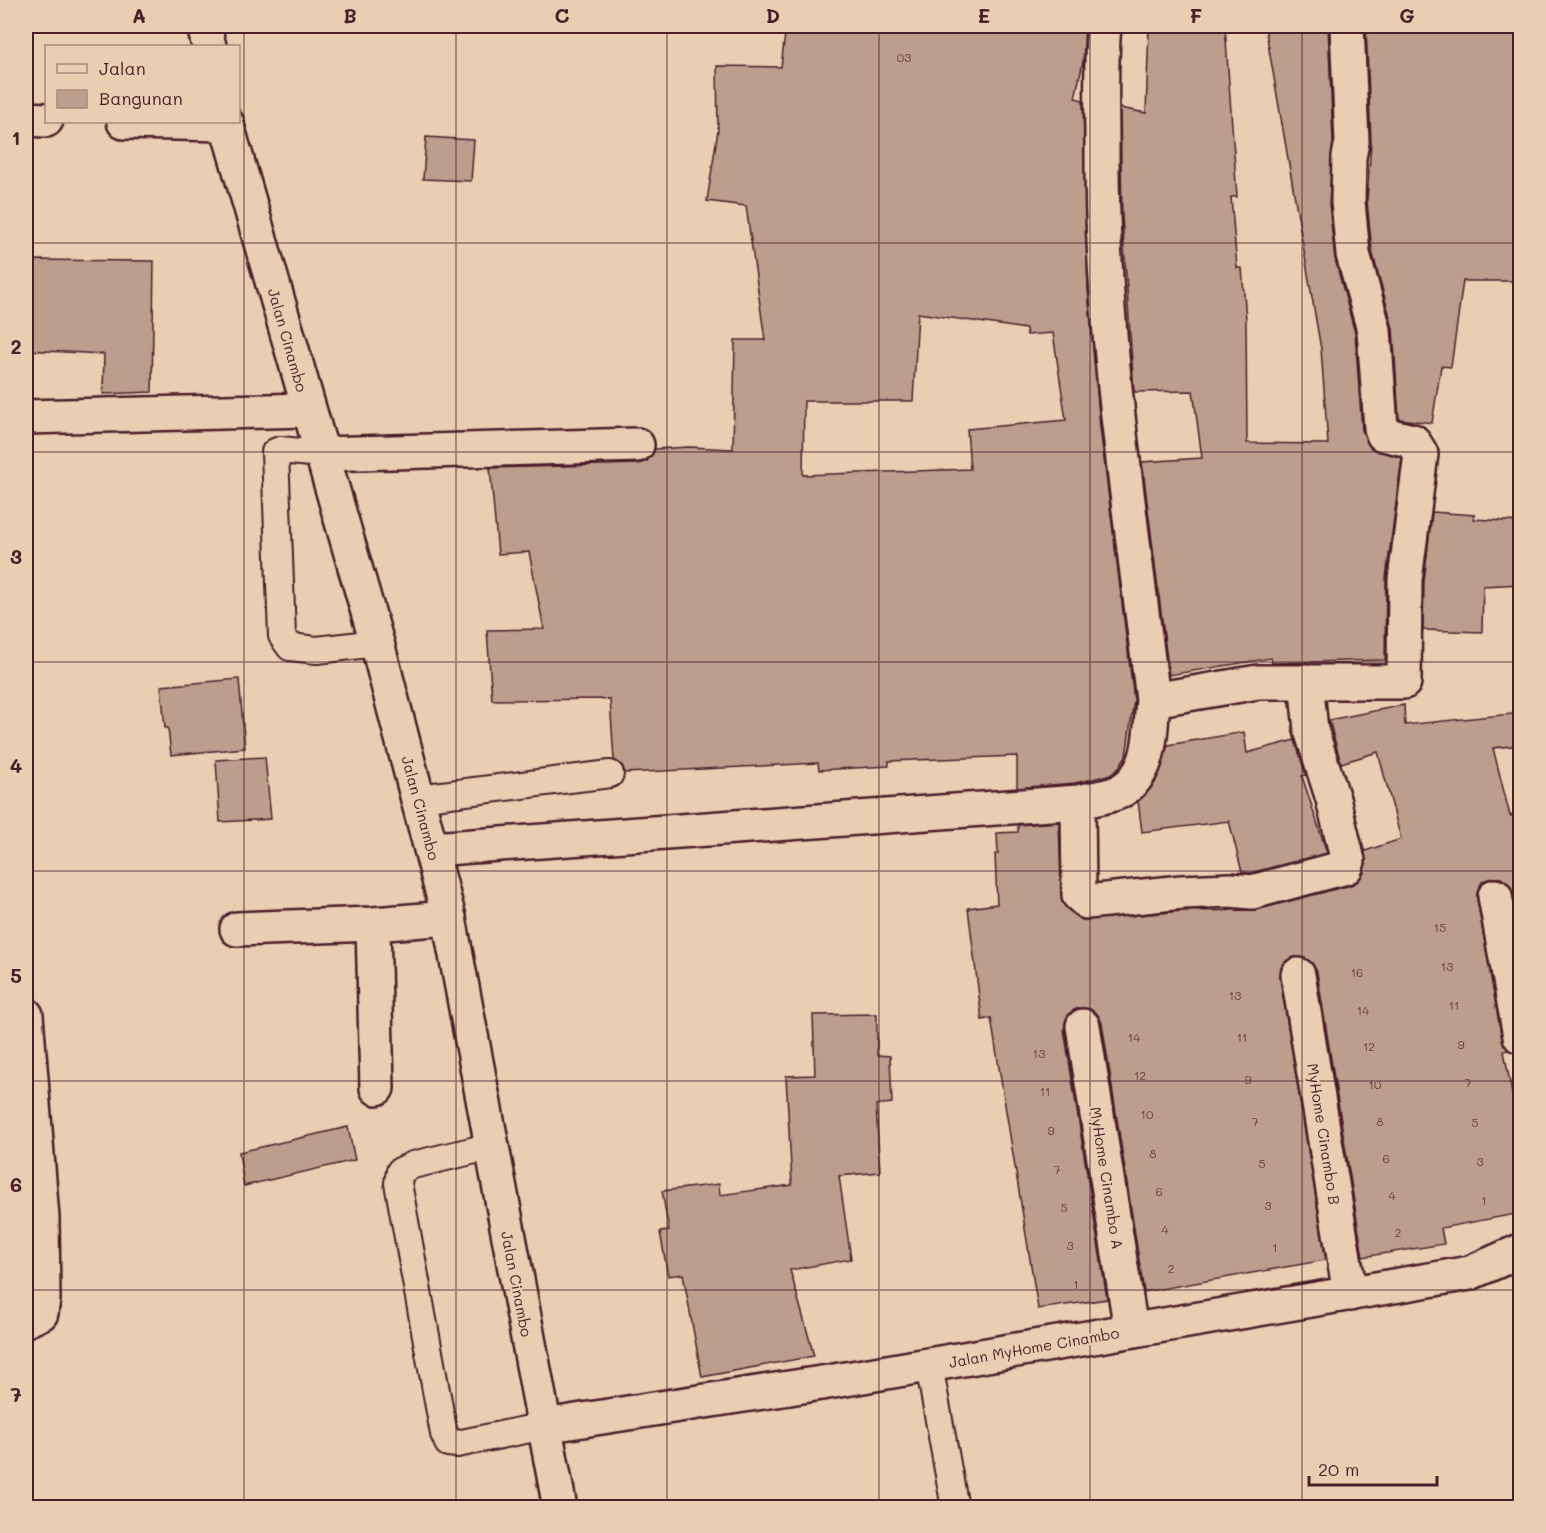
<svg xmlns="http://www.w3.org/2000/svg" width="1546" height="1533" font-family="Mali,sans-serif">
  <style>
    .building { fill: #bd9d8c; stroke: #4a1f2b; stroke-width: 1.5; fill-rule: evenodd }
    .lines { fill: none; stroke-linecap: round; stroke-linejoin: round }
    .service-casing { stroke: #4a1f2b; stroke-width: 30 }
    .minor-casing { stroke: #4a1f2b; stroke-width: 38 }
    .tertiary-casing { stroke: #4a1f2b; stroke-width: 38 }
    .primary-casing { stroke: #4a1f2b; stroke-width: 38 }
    .service { stroke: #eaceb1; stroke-width: 26 }
    .minor { stroke: #eaceb1; stroke-width: 33 }
    .tertiary { stroke: #eaceb1; stroke-width: 33 }
    .primary { stroke: #eaceb1; stroke-width: 33 }
    .grid { fill: none; stroke: #4a1f2b; stroke-width: 1.5; stroke-opacity: 0.55 }
    .labels { text-anchor: middle; dominant-baseline: central; stroke-width: 4.5; stroke-linejoin: round; paint-order: stroke }
    .number-label { font-size: 12px; fill: #673e43 }
    .street-label { font-size: 15px; fill: #4a1f2b; stroke: #eaceb1 }
    .neatline { fill: none; stroke: #4a1f2b; stroke-width: 2 }
    .grid-label { font-size: 20px; text-anchor: middle; font-weight: bold; fill: #4a1f2b }
  </style>
  <rect width="100%" height="100%" fill="#eaceb1"/>
  <filter id="ink" filterUnits="userSpaceOnUse"><feTurbulence type="fractalNoise" baseFrequency=".0167" numOctaves="2"/><feDisplacementMap in="SourceGraphic" scale="12" xChannelSelector="R" yChannelSelector="G"/><feConvolveMatrix kernelMatrix="1 2 1 2 8 2 1 2 1" color-interpolation-filters="sRGB"/></filter>
  <g filter="url(#ink)">
    <path class="building" d="M786,26h299l-2,36 -8,36 8,2 5,188 12,139 34,273 -8,56 -9,14 -7,5 -35,8 -58,5v-32l-128,5v5l-70,4 -1,-7 -193,10 -3,-8 -8,-5 -4,-61 -118,1 -5,-70 57,-1 -15,-77 -31,2 -8,-86 148,-4 9,-3 8,-12 34,-2 44,2 2,-109h30l-19,-134 -39,-5 11,-71 -1,-64 64,1zM918,313l108,16 1,6 26,-2 13,87 -99,9 3,40 -167,6 1,-74h109z
      M1149,26h76l12,171h-6l6,71h5l4,51 1,124 81,1 -7,-95 -56,-323h63l5,115 -4,63 6,55 20,74 7,97 9,18 31,10 -16,120 -1,82 -113,3 -1,-5 -102,17 -27,-213 60,-4 -9,-67 -59,1 -12,-175 -2,-109 26,5z
      M1366,26h148l2,9 5,50v196h-58l-12,86 -10,-1 -9,57 -33,-4 -6,-91 -21,-77 -5,-50 4,-60z
      M426,137l48,3 -3,41 -48,-2z
      M26,260l128,1 -2,131 -49,2 1,-40 -78,-4z
      M1432,512l43,3 -1,4 47,3v62l-38,2 -1,46 -59,-2 1,-49z
      M239,679l6,69 -74,7 -3,-27h-3l-4,-42z
      M1404,705l1,20 116,-12v32l-28,3 17,68 11,-3v119l-8,-39 -4,-9 -8,-6h-9l-9,3 -5,8 -1,10 25,140 7,11 -5,1 17,90v72l-80,15 3,16 -81,13 -46,-285 -4,-8 -8,-6 -11,-1 -8,4 -5,7 -1,10 46,282 -182,32 -42,-269 -4,-8 -8,-6 -10,-1 -8,3 -6,8 -2,10 43,270 -69,10 -47,-291 -9,2 -14,-112 29,-4 -2,-50h3l-1,-21 21,-1v-7l41,-3 3,80 20,18 101,-9 73,-1 95,-25 7,-4 6,-8 1,-22 36,-12 -23,-87 -37,11 -12,-43z
      M1244,732l3,21 48,-13 11,35 -4,1 25,77 -77,20 -8,-1 -13,-51 -87,11 -4,-31 17,-18 13,-38z
      M265,757l6,62 -51,3 -4,-62z
      M877,1014v41l13,1 2,47 -16,2 4,67 -41,4 12,83 -61,11 24,86 -112,21 -19,-103 -15,2 -8,-44 9,-1 -7,-40 57,-7 1,11 72,-10 -6,-109 29,-1 -2,-60z
      M348,1127l7,33 -111,26 -5,-34z"/>
    <g class="lines">
      <defs>
        <path id="service" d="M321,454l-41,-4 -5,2 7,184 8,11 27,3 60,-7
          M418,798l192,-24
          M492,1146l-79,19 -13,6 -2,12 46,251 4,9 9,1 87,-18
          M929,1365l26,143"/>
        <path id="minor" d="M26,417l282,-7
          M321,454l316,-9
          M1153,700l105,-18h146l1,-102 16,-126 -8,-13 -30,-7 -2,-6 -7,-98 -21,-76 -5,-52 1,-45 3,-15 -5,-116
          M1078,802l1,93 8,7 95,-10 48,-2 22,2 94,-25 2,-6 -15,-62 -22,-69 -5,-49
          M432,849l646,-47c13,-3 30,-5 41,-10 34,-18 31,-60 34,-92 -22,-184 -52,-367 -51,-552 0,-41 -2,-82 2,-122
          M1495,896l25,140
          M373,924l4,164
          M237,929l136,-5 76,-6
          M1298,975l52,319
          M26,1015l16,203 1,81 -2,14 -15,7
          M1083,1026l48,304
          M544,1426l284,-44 642,-109 50,-22"/>
        <path id="tertiary" d="M26,119l20,1
          M124,122l103,2"/>
        <path id="primary" d="M204,26l5,20
          M226,122l151,521 72,275 111,590"/>
      </defs>
      <use href="#service" class="service-casing"/>
      <use href="#minor" class="minor-casing"/>
      <use href="#tertiary" class="tertiary-casing"/>
      <use href="#primary" class="primary-casing"/>
      <use href="#service" class="service"/>
      <use href="#minor" class="minor"/>
      <use href="#tertiary" class="tertiary"/>
      <use href="#primary" class="primary"/>
    </g>
  </g>
  <path class="grid" d="M244,26v1482M456,26v1482M667,26v1482M879,26v1482M1090,26v1482M1302,26v1482M26,243h1494M26,452h1494M26,662h1494M26,871h1494M26,1081h1494M26,1290h1494"/>
  <g class="labels">
    <g class="number-label">
      <text x="904" y="57">03</text>
      <text x="1440" y="927">15</text>
      <text x="1447" y="966">13</text>
      <text x="1357" y="972">16</text>
      <text x="1235" y="995">13</text>
      <text x="1454" y="1005">11</text>
      <text x="1363" y="1010">14</text>
      <text x="1134" y="1037">14</text>
      <text x="1242" y="1037">11</text>
      <text x="1461" y="1044">9</text>
      <text x="1369" y="1046">12</text>
      <text x="1039" y="1053">13</text>
      <text x="1140" y="1075">12</text>
      <text x="1248" y="1079">9</text>
      <text x="1468" y="1082">7</text>
      <text x="1375" y="1084">10</text>
      <text x="1045" y="1091">11</text>
      <text x="1147" y="1114">10</text>
      <text x="1255" y="1121">7</text>
      <text x="1380" y="1121">8</text>
      <text x="1475" y="1122">5</text>
      <text x="1051" y="1130">9</text>
      <text x="1153" y="1153">8</text>
      <text x="1386" y="1158">6</text>
      <text x="1480" y="1161">3</text>
      <text x="1262" y="1163">5</text>
      <text x="1057" y="1169">7</text>
      <text x="1159" y="1191">6</text>
      <text x="1392" y="1195">4</text>
      <text x="1484" y="1200">1</text>
      <text x="1268" y="1205">3</text>
      <text x="1064" y="1207">5</text>
      <text x="1165" y="1229">4</text>
      <text x="1398" y="1232">2</text>
      <text x="1070" y="1245">3</text>
      <text x="1275" y="1247">1</text>
      <text x="1171" y="1268">2</text>
      <text x="1076" y="1284">1</text>
    </g>
    <g class="street-label">
      <text transform="translate(288 340) rotate(74)">Jalan Cinambo</text>
      <text transform="translate(421 808) rotate(75)">Jalan Cinambo</text>
      <text transform="translate(1324 1134) rotate(81)">MyHome Cinambo B</text>
      <text transform="translate(1107 1178) rotate(81)">MyHome Cinambo A</text>
      <text transform="translate(517 1284) rotate(79)">Jalan Cinambo</text>
      <text transform="translate(1034 1347) rotate(-10)">Jalan MyHome Cinambo</text>
    </g>
  </g>
  <rect width="1546" height="1533" fill="none" stroke="#eaceb1" stroke-width="66"/>
  <rect x="45" y="45" width="195" height="78" fill="#eaceb1" stroke="#aa887b" stroke-width="1.5"/>
  <rect x="57" y="64" width="30" height="9" fill="#eaceb1" stroke="#aa887b" stroke-width="1.5"/>
  <text x="99" y="75" font-size="18" fill="#4a1f2b">Jalan</text>
  <rect x="57" y="90" width="30" height="18" fill="#bd9d8c" stroke="#aa887b" stroke-width="1.5"/>
  <text x="99" y="105" font-size="18" fill="#4a1f2b">Bangunan</text>
  <path d="M1309 1476v9h128v-9" fill="none" stroke="#4a1f2b" stroke-width="3"/>
  <text x="1318" y="1476" font-size="18" fill="#4a1f2b" stroke="#eaceb1" stroke-width="4.5" paint-order="stroke">20 m</text>
  <rect x="33" y="33" width="1480" height="1467" class="neatline"/>
  <g class="grid-label">
    <text x="139" y="23">A</text>
    <text x="350" y="23">B</text>
    <text x="562" y="23">C</text>
    <text x="773" y="23">D</text>
    <text x="984" y="23">E</text>
    <text x="1196" y="23">F</text>
    <text x="1407" y="23">G</text>
    <text x="16" y="145">1</text>
    <text x="16" y="354">2</text>
    <text x="16" y="564">3</text>
    <text x="16" y="773">4</text>
    <text x="16" y="983">5</text>
    <text x="16" y="1192">6</text>
    <text x="16" y="1402">7</text>
  </g>
</svg>
